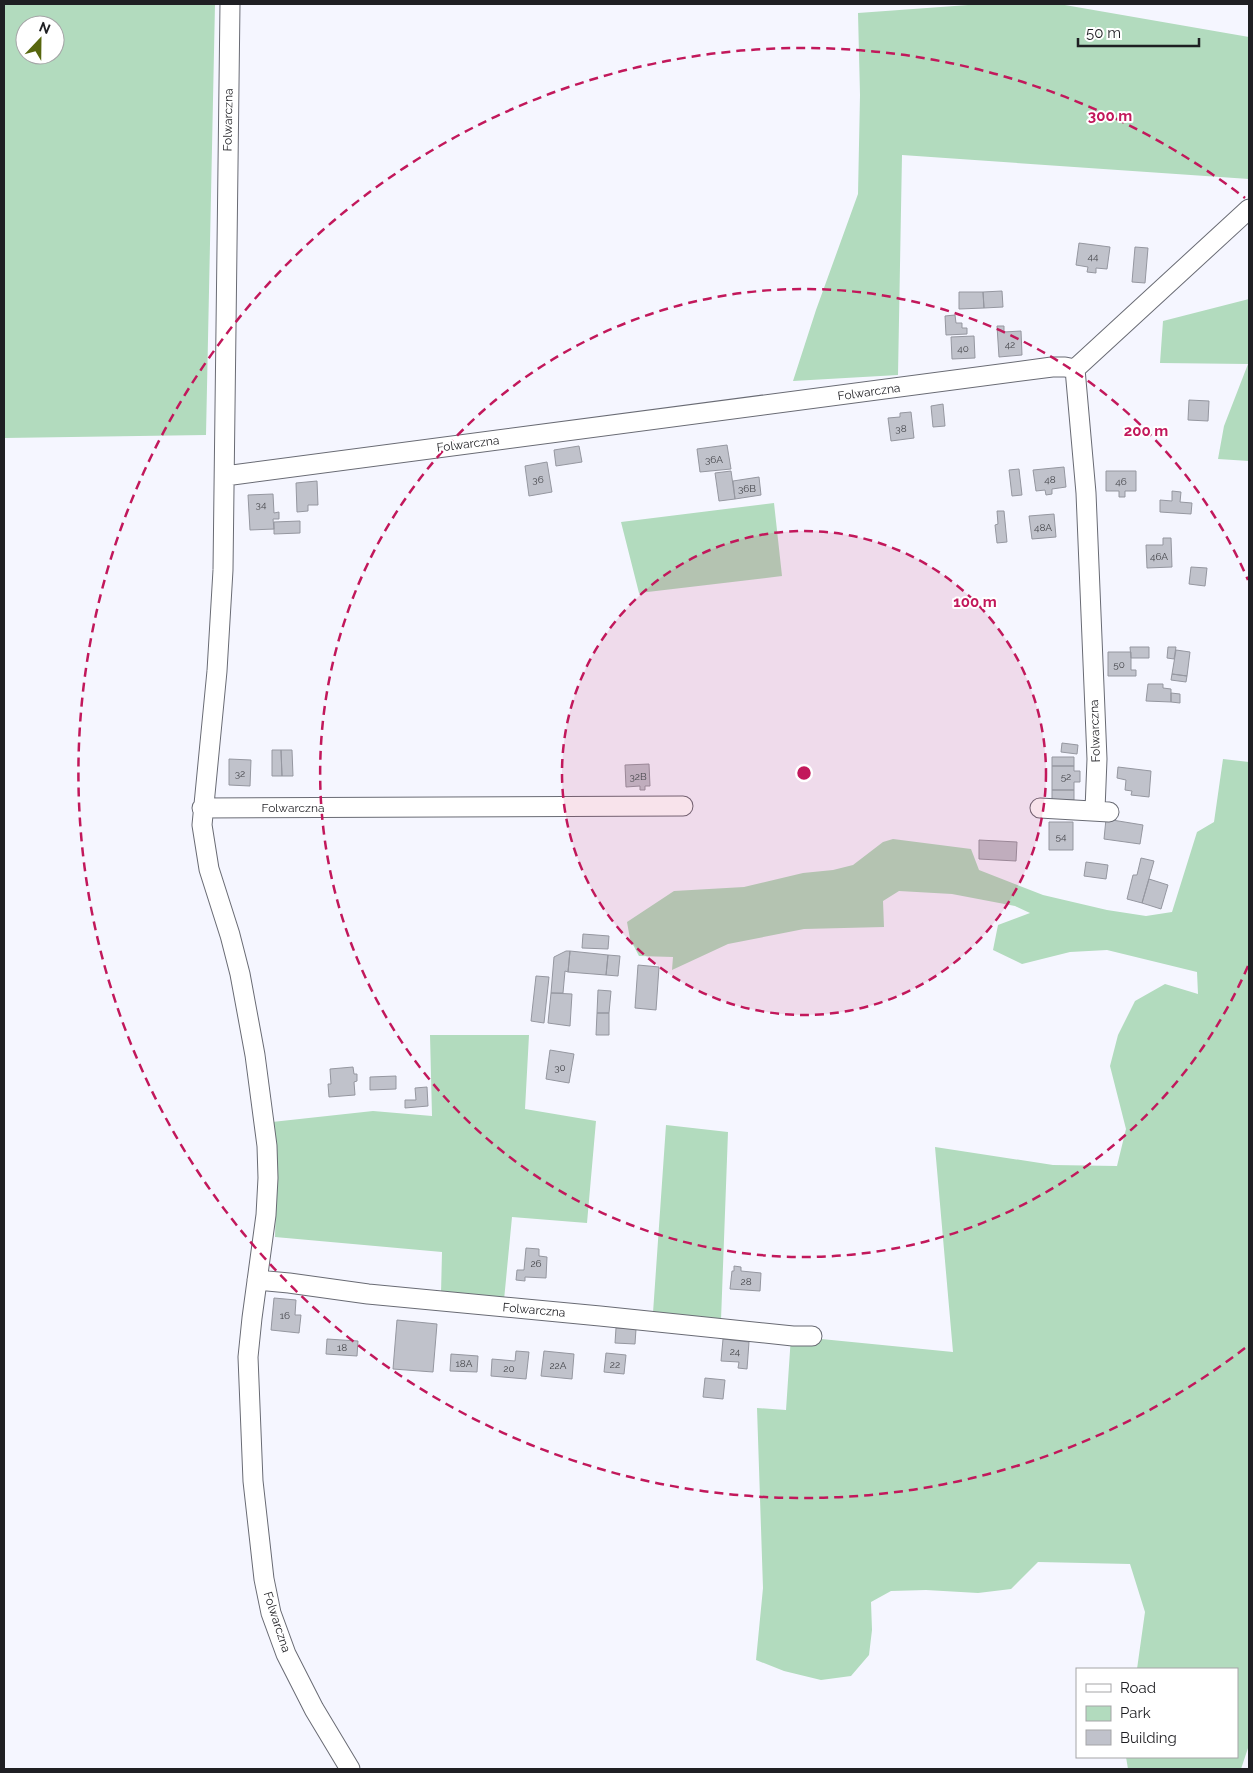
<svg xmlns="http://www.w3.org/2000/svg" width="1253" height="1773" font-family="Raleway,sans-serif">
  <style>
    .green { fill: #b2dbbe; fill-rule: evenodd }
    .building { fill: #c0c2cb; stroke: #9597a0 }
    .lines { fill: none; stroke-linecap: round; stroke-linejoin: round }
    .minor-casing { stroke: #696b74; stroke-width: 21 }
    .minor { stroke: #fff; stroke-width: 19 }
    .ring { fill: none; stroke: #c2185b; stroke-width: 2.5; stroke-dasharray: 9 6 }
    .labels { text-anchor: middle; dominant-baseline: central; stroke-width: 4; stroke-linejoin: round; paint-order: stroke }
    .number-label { font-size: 10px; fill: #47484d }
    .street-label { font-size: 12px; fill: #1f1f23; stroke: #fff }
    .centre { fill: #c2185b; stroke: #fff; stroke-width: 2.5 }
    .ring-label { font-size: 15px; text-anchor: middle; font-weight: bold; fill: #c2185b; stroke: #fff; stroke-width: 4; stroke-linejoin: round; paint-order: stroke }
  </style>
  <rect width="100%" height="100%" fill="#f5f6ff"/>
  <path class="green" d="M4,4h211l-9,431 -202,3zM25,25h30v30h-30z
    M982,4h77l190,33v142l-347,-24 -4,220 -105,6 23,-71 42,-116 2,-99 -2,-82z
    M1249,299v162l-31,-2 6,-33 24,-62 -88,-1 3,-42z
    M774,503l8,73 -143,17 -18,-71z
    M1223,759l26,3v983l-8,24h-113l-2,-12h111v-88h-100l8,-57 -15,-48 -92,-2 -27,27 -33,4 -52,-3 -35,1 -20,11 1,28 -3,25 -18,21 -30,4 -37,-9 -28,-11 7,-72 -6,-180 29,2 5,-74 162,16 -18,-205 118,18 64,1 9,-37 -16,-63 8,-31 17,-34 30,-17 33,10 -1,-22 -90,-22 -37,2 -48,12 -29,-14 5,-25 32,-12 -15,-7 -63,-12 -53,-3 -16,10 1,26 -80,2 -76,15 -56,26 1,-13 -34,-1 -9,-17 -3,-17 47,-31 70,-4 59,-14 30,-3 20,-5 30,-23 10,-3 78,10 8,21 64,25 64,15 39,6 26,-4 25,-80 17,-10z
    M430,1035h99l-4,74 71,12 -9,102 -75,-6 -8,83 -63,-6 1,-42 -167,-15 2,-73 -5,-42 101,-11 59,5z
    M666,1125l62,7 -7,188 -68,-7z"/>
  <path class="building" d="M1079,243l31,4 -3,22 -11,-1v5l-9,-1 1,-5 -12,-2z
    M1135,247l13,1 -3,35 -13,-1z
    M1002,291l1,16 -19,1 -1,-16z
    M959,292h24l1,16 -25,1z
    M955,315l1,8h6v5h5v6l-21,1 -1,-19z
    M997,326h7v6l17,-1 1,24 -23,2z
    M974,336l1,22 -23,1 -1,-22z
    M1189,400l20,1 -1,20 -20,-1z
    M943,404l2,22 -12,1 -2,-21z
    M911,412l3,26 -23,3 -3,-23 12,-1v-4z
    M727,445l4,24 -31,3 -3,-23z
    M579,446l3,16 -26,4 -2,-16z
    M547,462l5,30 -23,4 -4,-30z
    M1064,467l2,20 -14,2v5l-6,1 -1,-5 -9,1 -3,-21z
    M1019,469l3,26 -10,1 -3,-26z
    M731,471l4,28 -16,2 -4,-28z
    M1106,471h30v20h-11v6h-6v-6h-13z
    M759,477l2,18 -26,4 -2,-18z
    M317,481l1,24h-10v6l-11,1 -1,-29z
    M1172,491l9,1 -1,10 12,1 -1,11 -31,-2v-12l12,1z
    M273,494l1,19 5,-1v7h-6l1,10 -24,1 -2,-35z
    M997,511h7l3,31 -10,1 -2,-18 3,-1z
    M1054,514l2,23 -24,2 -3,-23z
    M300,521v12l-26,1v-12z
    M1163,538h8l1,29 -25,1 -1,-23h17z
    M1191,567l16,1 -2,18 -16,-2z
    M1130,647h19v11h-18z
    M1168,647h8l-2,12 -7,-1z
    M1176,650l14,2 -3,24 -15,-2z
    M1108,652h23v18h5v6h-28z
    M1172,674l15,2 -1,6 -15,-2z
    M1148,684h15v4l8,1v13l-25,-1z
    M1171,693l9,1v9l-9,-1z
    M1062,743l16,2 -1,9 -16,-2z
    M272,750h9l1,26h-10z
    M281,750h11l1,26h-11z
    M1052,757h22v9h-22z
    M229,759l22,1 -1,26 -21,-1z
    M649,764l1,22h-5v4h-5v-4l-14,1 -1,-22z
    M1052,766h22v5h6v11h-6v8h-22z
    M1118,767l33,4 -2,26 -18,-2 1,-4 -7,-1 1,-10 -9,-2z
    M1052,790h22v10h-13v3h-9z
    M1106,819l37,6 -3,19 -36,-5z
    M1049,822h24v28h-24z
    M979,840l38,2 -1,19 -37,-2z
    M1141,858l13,3 -12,42 -15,-4 6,-24h4z
    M1086,862l22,3 -2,14 -22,-3z
    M1149,879l19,6 -7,24 -19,-6z
    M583,934l26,2 -1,13 -26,-1z
    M566,951h4l-2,21 -3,-1 -2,22h-12l3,-36z
    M570,951l38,4 -2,20 -38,-3z
    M608,955l12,1 -2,20 -12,-1z
    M638,965l21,2 -3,43 -21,-2z
    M536,976l13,1 -5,46 -13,-2z
    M598,990l13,1 -2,22h-12z
    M551,993l21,1 -2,32 -22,-3z
    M597,1013h12v22h-13z
    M550,1050l24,4 -5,29 -23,-4z
    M353,1067l1,7h3v7l-3,1 1,13 -26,2 -1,-13h3l-1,-15z
    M396,1076v13l-26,1v-13z
    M427,1087l1,19 -23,2v-8h11l-1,-12z
    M526,1248l13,1v7l8,1 -1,21 -21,-1v4l-9,-1 1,-10h7z
    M734,1266l7,1v4l20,2 -1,18 -30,-2 2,-18h2z
    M274,1298l22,2 -1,15h6l-2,18 -28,-3z
    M397,1320l40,4 -4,48 -40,-3z
    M616,1328l20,1 -1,15 -20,-1z
    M327,1339l31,2 -1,15 -31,-2z
    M723,1339l26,3 -2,27 -9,-1 1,-6 -18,-1z
    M516,1351l13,1 -3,27 -35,-3 1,-17 23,2z
    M544,1351l30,3 -2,25 -31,-3z
    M606,1353l20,2 -2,19 -20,-2z
    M451,1354l27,2 -1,16 -27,-1z
    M705,1378l20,2 -2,19 -20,-2z"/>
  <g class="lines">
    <defs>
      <path id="minor" d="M230,4l-7,566 -6,101 -15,154 7,44 21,66 10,39 15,81 12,91 1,32 -2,37 -14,103 -4,39 5,124 11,98 7,34 15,41 28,55 36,60
        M1075,369l174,-160
        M225,476l827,-109h13l10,2 11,124 11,266 -2,51
        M202,808l481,-2
        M1040,808l69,4
        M257,1280l32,3 79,11 232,22 193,20h19"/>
    </defs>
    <use href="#minor" class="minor-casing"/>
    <use href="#minor" class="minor"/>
  </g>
  <circle cx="804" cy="773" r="242" fill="#c2185b" fill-opacity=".12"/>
  <g class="ring">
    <circle cx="804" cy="773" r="242"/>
    <path d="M1248 966A484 484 0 1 1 1248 580"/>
    <path d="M1245 1348A725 725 0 1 1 1245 198"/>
  </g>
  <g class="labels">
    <g class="number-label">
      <text x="1093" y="256">44</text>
      <text x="1010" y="344">42</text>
      <text x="963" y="348">40</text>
      <text x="901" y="428">38</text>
      <text x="714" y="459">36A</text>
      <text x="538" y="479">36</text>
      <text x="1050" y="479">48</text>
      <text x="1121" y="481">46</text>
      <text x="747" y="488">36B</text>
      <text x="261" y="504">34</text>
      <text x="1043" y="527">48A</text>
      <text x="1159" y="556">46A</text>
      <text x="1119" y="664">50</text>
      <text x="240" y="773">32</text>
      <text x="638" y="776">32B</text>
      <text x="1066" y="776">52</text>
      <text x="1061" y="836">54</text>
      <text x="560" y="1067">30</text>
      <text x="536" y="1263">26</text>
      <text x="746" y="1281">28</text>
      <text x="285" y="1315">16</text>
      <text x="342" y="1347">18</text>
      <text x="735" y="1351">24</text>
      <text x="464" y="1363">18A</text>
      <text x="615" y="1364">22</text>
      <text x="558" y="1365">22A</text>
      <text x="509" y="1368">20</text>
    </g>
    <g class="street-label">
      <text transform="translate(228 120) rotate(-89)">Folwarczna</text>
      <text transform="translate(869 392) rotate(-8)">Folwarczna</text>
      <text transform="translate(468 444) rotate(-7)">Folwarczna</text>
      <text transform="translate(1095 731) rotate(-92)">Folwarczna</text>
      <text x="293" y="808">Folwarczna</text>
      <text transform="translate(534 1310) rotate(5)">Folwarczna</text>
      <text transform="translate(277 1622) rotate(72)">Folwarczna</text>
    </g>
  </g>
  <circle cx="804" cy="773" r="8" class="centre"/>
  <g class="ring-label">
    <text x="1110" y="121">300 m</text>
    <text x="1146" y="436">200 m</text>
    <text x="975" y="607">100 m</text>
  </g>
  <rect width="1253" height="1773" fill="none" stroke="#1f1f23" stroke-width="10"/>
  <rect x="1076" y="1668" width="162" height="90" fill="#ffffff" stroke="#a5a5a7"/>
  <rect x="1086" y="1684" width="25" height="8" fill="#ffffff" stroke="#a5a5a7"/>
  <text x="1120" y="1693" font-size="15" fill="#1f1f23">Road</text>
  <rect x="1086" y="1706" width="25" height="15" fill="#b2dbbe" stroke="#a5a5a7"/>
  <text x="1120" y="1718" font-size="15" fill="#1f1f23">Park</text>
  <rect x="1086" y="1730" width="25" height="15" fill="#c0c2cb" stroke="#a5a5a7"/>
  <text x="1120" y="1743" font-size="15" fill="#1f1f23">Building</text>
  <g transform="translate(40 40) rotate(22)"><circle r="24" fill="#ffffff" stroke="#a5a5a7"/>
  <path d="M0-4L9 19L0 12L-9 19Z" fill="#57660d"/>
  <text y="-8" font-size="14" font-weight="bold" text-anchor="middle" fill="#1f1f23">N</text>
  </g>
  <path d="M1078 38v8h121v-8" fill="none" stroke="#1f1f23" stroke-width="2.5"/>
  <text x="1086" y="38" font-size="15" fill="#1f1f23" stroke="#ffffff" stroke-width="4" paint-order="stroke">50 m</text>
</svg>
